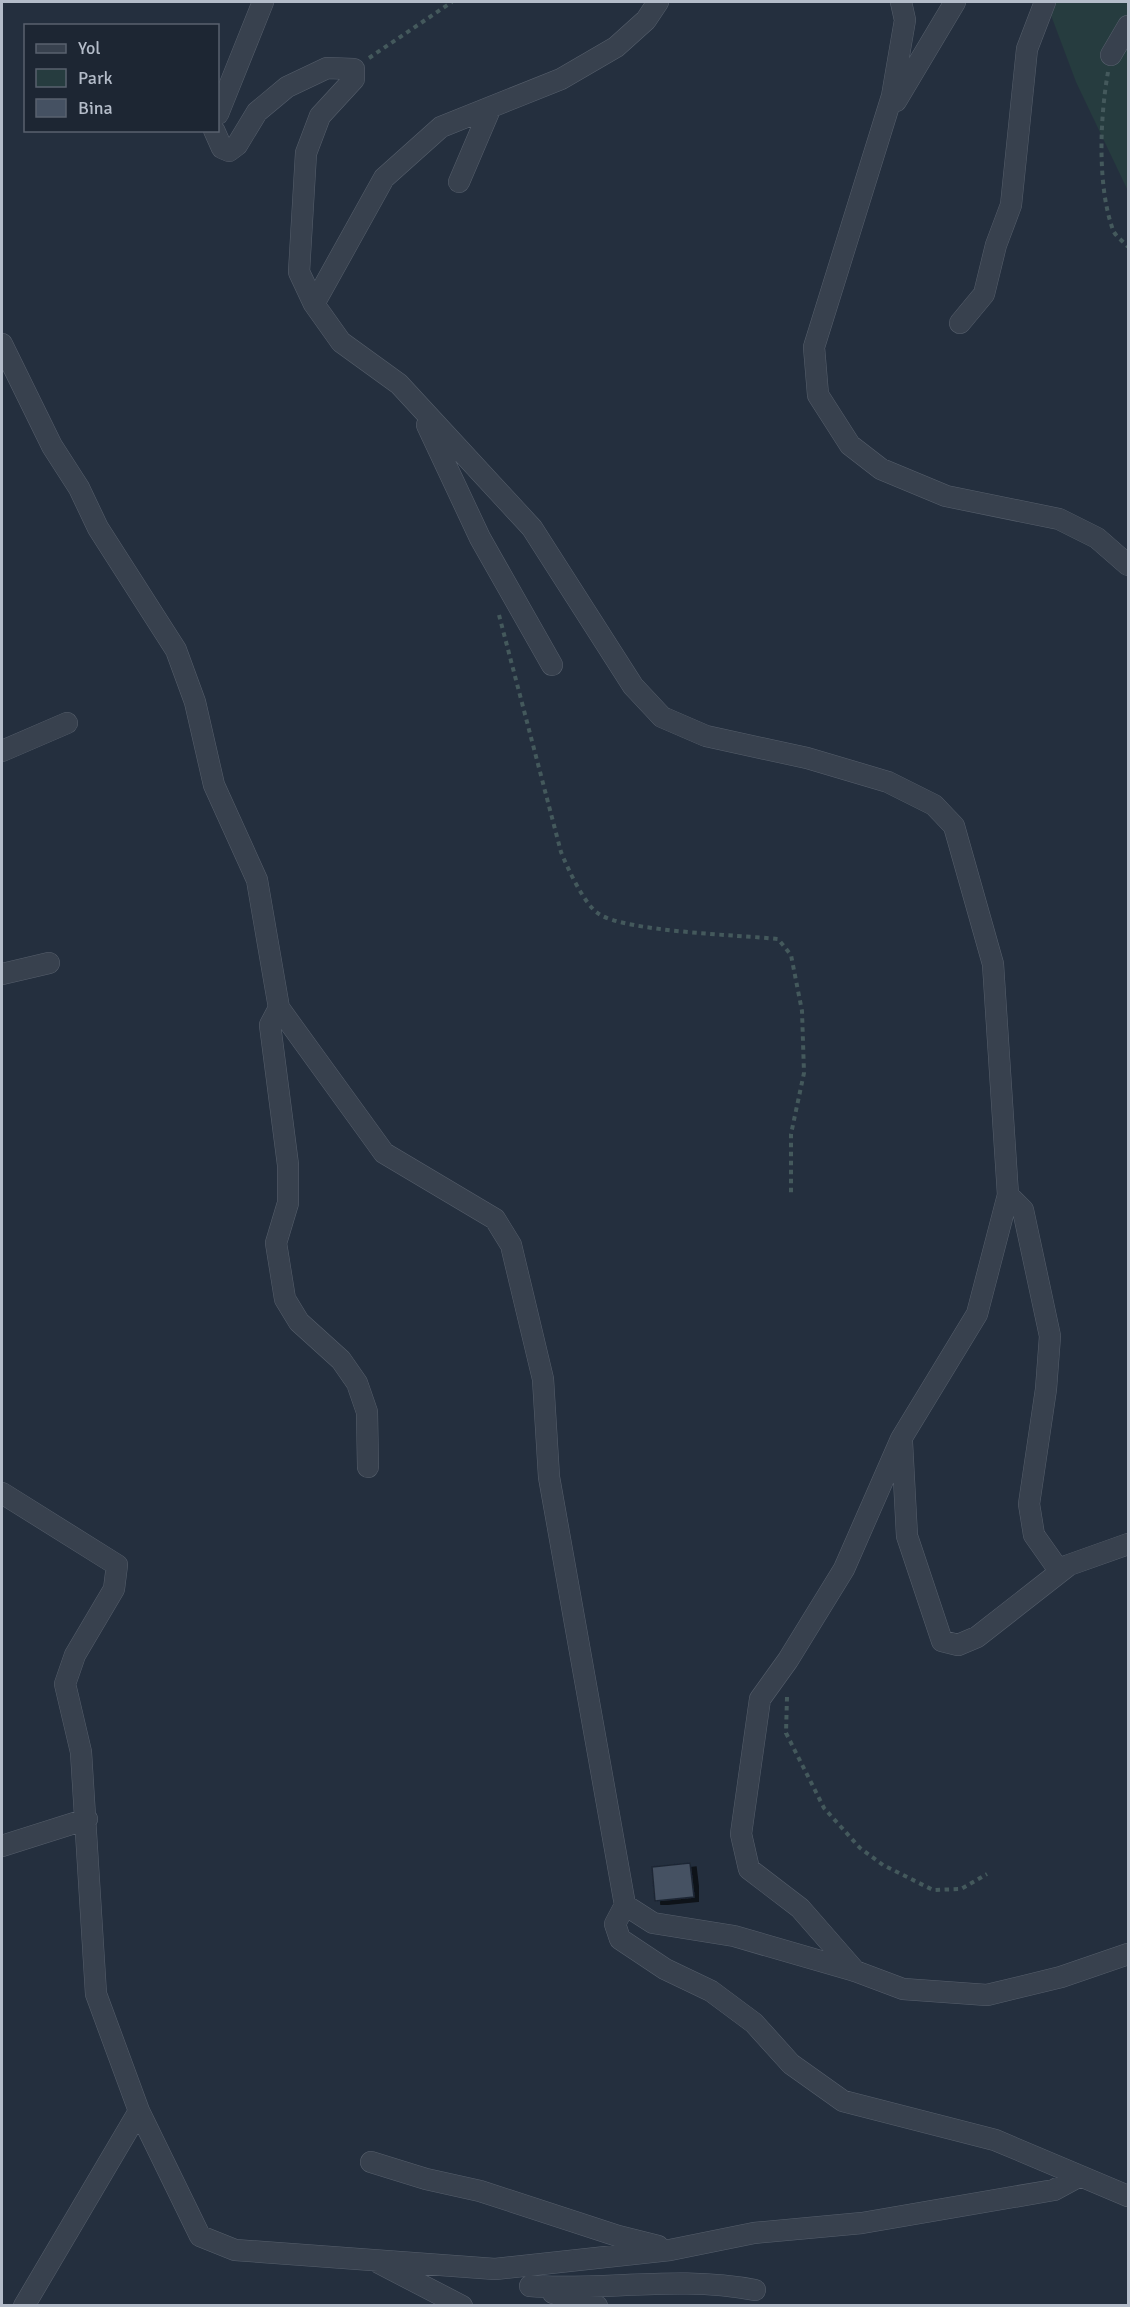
<svg xmlns="http://www.w3.org/2000/svg" width="1130" height="2307" font-family="Signika,sans-serif">
  <style>
    .green { fill: #263c3f }
    .building { fill: #455162; stroke: #1f2835; stroke-width: 1.5; filter: url(#shadow) }
    .lines { fill: none; stroke-linecap: round; stroke-linejoin: round }
    .minor-casing { stroke: #565f6c; stroke-width: 22 }
    .path { stroke: #44595c; stroke-width: 4; stroke-dasharray: 4.5 4.5; stroke-linecap: butt }
    .minor { stroke: #38414e; stroke-width: 21 }
  </style>
  <defs>
    <filter id="shadow"><feDropShadow dx="6" dy="4" stdDeviation="0" flood-color="#0009"/></filter>
  </defs>
  <rect width="100%" height="100%" fill="#242f3e"/>
  <path class="green" d="M1046,2h82v189l-52,-109z"/>
  <path class="building" d="M690,1863l4,34 -39,4 -3,-34z"/>
  <g class="lines">
    <defs>
      <path id="minor" d="M901,2l4,18 -13,76 -78,251 4,48 32,50 31,24 65,27 113,23 38,19 31,27
        M1111,55l17,-29
        M896,101l59,-99
        M218,114l45,-112
        M214,130l8,18 7,3 8,-6 20,-33 30,-25 40,-19 27,1v10l-34,37 -14,37 -7,119 15,32 27,38 58,42 133,144 101,158 29,31 44,19 101,22 81,24 46,23 20,21 39,138 15,231 -31,119 -76,125 -57,130 -56,91 -28,39 -19,135 8,35 51,39 55,63
        M459,182l32,-75
        M314,304l70,-126 57,-51 120,-48 55,-32 30,-27 12,-18
        M960,323l24,-29 12,-49 15,-40 16,-156 18,-47
        M2,344l50,102 27,42 19,40 78,122 19,52 19,83 43,95 22,128 105,145 111,66 16,26 32,134 6,98 76,428 -10,19 5,15 45,30 46,22 43,32 37,41 52,37 152,39 133,56
        M427,425l53,113 72,127
        M2,751l65,-28
        M2,974l47,-11
        M279,1008l-9,17 18,140v38l-12,40 9,56 14,23 42,38 16,23 10,29 1,55
        M1008,1195l15,15 27,126 -4,53 -17,115 5,31 24,34 11,-4
        M902,1442l5,94 35,105 16,4 19,-8 92,-72 59,-21
        M2,1493l115,72 -3,24 -39,66 -10,29 16,68 15,242 43,117 61,125 35,14 260,19 175,-19 84,-17 108,-10 192,-33 24,-13
        M2,1846l85,-27
        M625,1905l28,18 81,13 121,35 48,18 84,6 74,-18 67,-23
        M371,2162l55,17 54,12 138,45 40,10
        M379,2263l83,43
        M530,2286c77,5 147,-11 225,4
        M553,2293l44,13
        M24,2306l115,-195"/>
    </defs>
    <use href="#minor" class="minor-casing"/>
    <path class="path" d="M369,58l83,-56
      M1108,72c-8,45 -11,114 5,158 2,6 11,12 15,17
      M499,615l62,237c6,15 24,54 38,62 28,18 141,21 179,25l13,16 11,56 2,62 -13,61v59
      M787,1697l-1,36 38,75 36,40 23,17 50,25 28,-1 26,-15"/>
    <use href="#minor" class="minor"/>
  </g>
  <rect width="1130" height="2307" fill="none" stroke="#b4bcc9" stroke-width="6"/>
  <rect x="24" y="24" width="195" height="108" fill="#1d2633" stroke="#59626f" stroke-width="1.5"/>
  <rect x="36" y="44" width="30" height="9" fill="#38414e" stroke="#59626f" stroke-width="1.5"/>
  <text x="78" y="54" font-size="18" fill="#b4bcc9">Yol</text>
  <rect x="36" y="69" width="30" height="18" fill="#263c3f" stroke="#59626f" stroke-width="1.5"/>
  <text x="78" y="84" font-size="18" fill="#b4bcc9">Park</text>
  <rect x="36" y="99" width="30" height="18" fill="#455162" stroke="#59626f" stroke-width="1.5"/>
  <text x="78" y="114" font-size="18" fill="#b4bcc9">Bina</text>
</svg>
